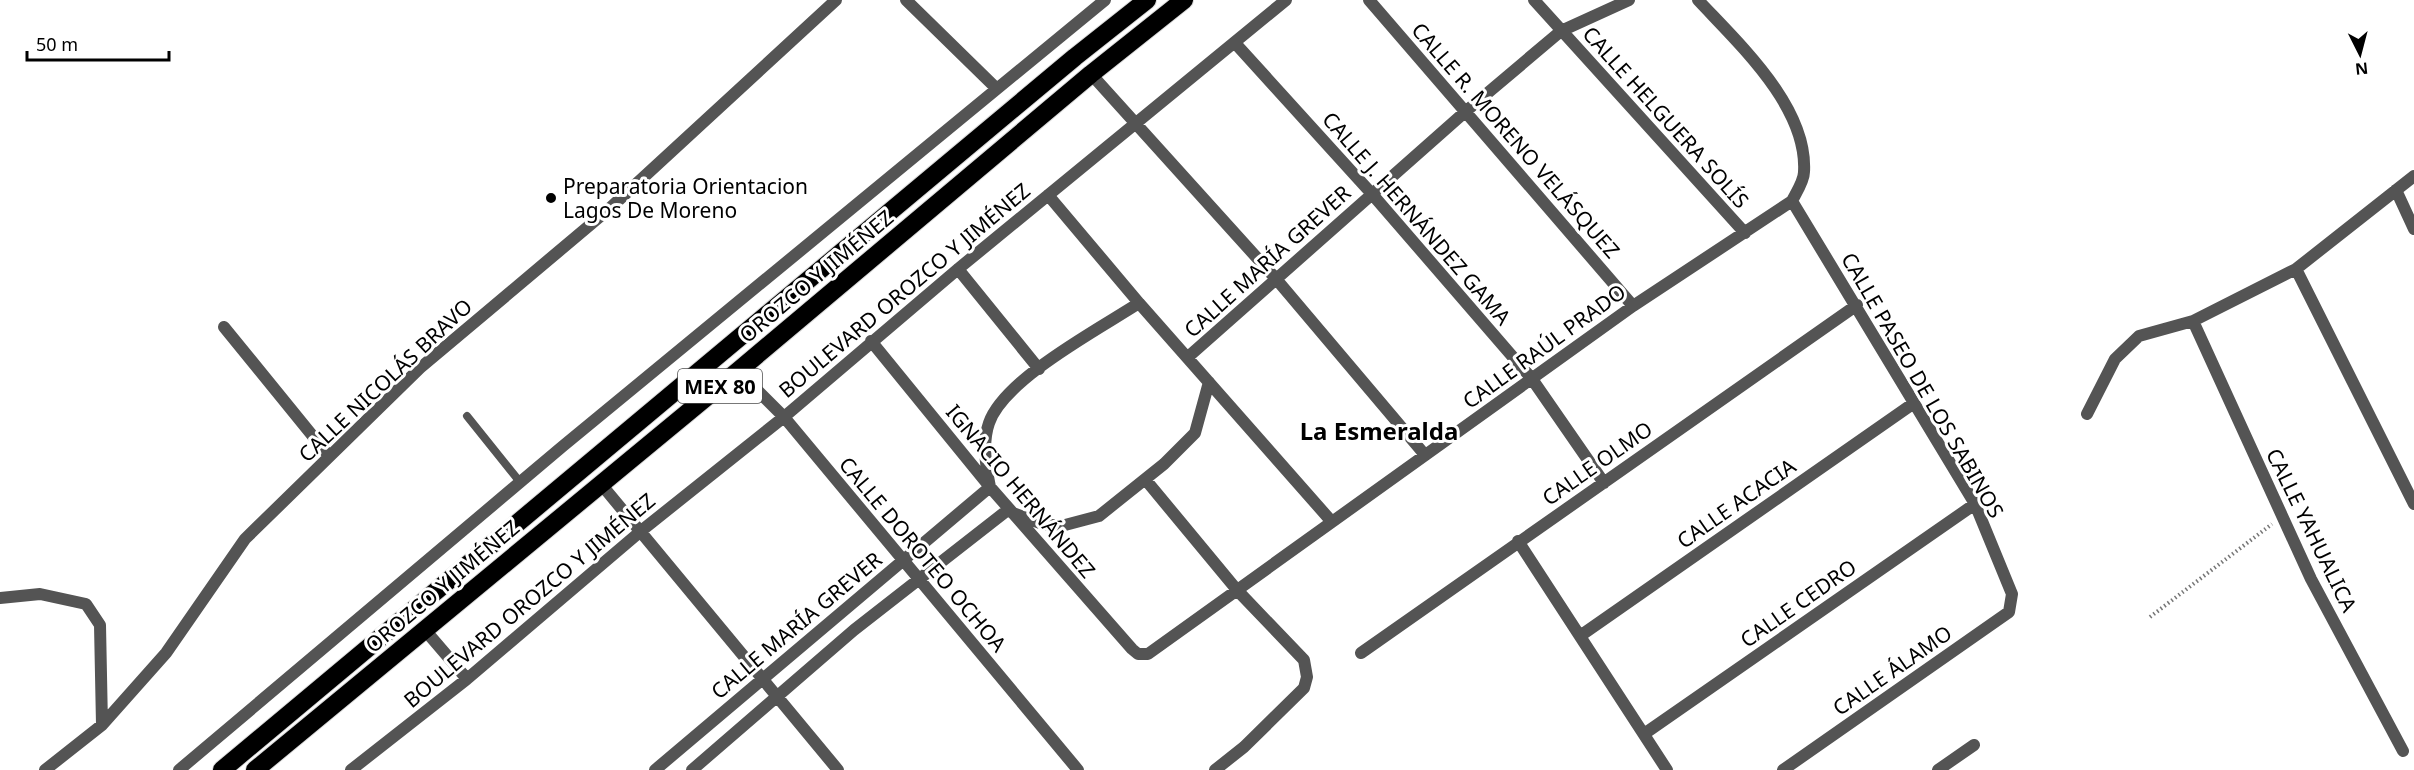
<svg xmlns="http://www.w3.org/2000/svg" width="2414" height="770" font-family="'Noto Sans',sans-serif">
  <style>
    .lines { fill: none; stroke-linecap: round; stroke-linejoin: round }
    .highway-casing { stroke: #dbdbdb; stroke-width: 20 }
    .path { stroke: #767676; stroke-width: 4; stroke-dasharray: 1.5 3; stroke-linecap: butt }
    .lane { stroke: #545454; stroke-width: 8 }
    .street { stroke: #545454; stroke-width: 12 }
    .highway { stroke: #000; stroke-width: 18 }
    .poi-dot { fill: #000; stroke: #fff; stroke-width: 2 }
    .labels { text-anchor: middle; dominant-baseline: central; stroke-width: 6; stroke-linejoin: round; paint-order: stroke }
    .shield { fill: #fff; stroke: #4c4c4c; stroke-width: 1.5 }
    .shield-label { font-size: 20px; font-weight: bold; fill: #000 }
    .street-label { font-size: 21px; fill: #000; stroke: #fff }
    .poi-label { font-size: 21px; fill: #000; stroke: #fff; text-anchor: start }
    .quarter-label { font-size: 24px; font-weight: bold; fill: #000; stroke: #fff }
  </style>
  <rect width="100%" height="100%" fill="#fff"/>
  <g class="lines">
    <defs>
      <path id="highway" d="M222,770l853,-713 72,-57
        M255,770l483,-399 353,-297 93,-74"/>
    </defs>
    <use href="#highway" class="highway-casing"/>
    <path class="path" d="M2150,617l122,-93"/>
    <path class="lane" d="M467,416l53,66"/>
    <path class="street" d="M906,0l90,88
      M1369,0l264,306
      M1534,0l211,233
      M1698,0c41,44 110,107 106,172 0,9 -8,21 -12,29
      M1235,43l137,151 160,185 72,104
      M1091,74l186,206 148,175
      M2396,190l18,39
      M1048,195l91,108 193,219
      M958,269l81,100
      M2296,269l118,235
      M2193,321l118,258 92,172
      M224,327l105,129
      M871,341l119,146 142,162 6,5h10l485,-348 159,-105
      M1188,357l277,-245 96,-81 68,-31
      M738,371l46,46 294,353
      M2087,414l28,-55 24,-23 54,-15 103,-52 118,-93
      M1145,479l92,111 67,70 3,17 -3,11 -60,59 -29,23
      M601,484l237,286
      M1013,513l32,12h20l34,-9 65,-52 31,-31 14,-51
      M1518,541l149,229
      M0,598l40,-4 46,10 14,21 2,100
      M425,630l42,49
      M1580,636l334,-233
      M1361,653l496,-348
      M1644,734l331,-230
      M45,770l57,-45 64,-72 79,-114 175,-171 189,-159 227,-209
      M179,770l384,-324 542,-446
      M351,770l116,-91 174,-148 143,-114 174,-148 328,-269
      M655,770l335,-283c-4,-20 -8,-44 -1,-64 15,-44 110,-94 150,-120
      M692,770l162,-140 155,-121
      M1783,770l226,-158 3,-18 -37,-90 -183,-303
      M1938,770l36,-25"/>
    <use href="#highway" class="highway"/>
  </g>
  <circle class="poi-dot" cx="551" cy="198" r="6"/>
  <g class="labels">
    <rect class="shield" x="678" y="369" width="84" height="34" rx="4.5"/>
    <g class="shield-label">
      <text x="720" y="386">MEX 80</text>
    </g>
    <g class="street-label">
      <text transform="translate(1666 117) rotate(48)">CALLE HELGUERA SOLÍS</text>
      <text transform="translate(1516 140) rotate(49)">CALLE R. MORENO VELÁSQUEZ</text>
      <text transform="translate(1417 218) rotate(49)">CALLE J. HERNÁNDEZ GAMA</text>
      <text transform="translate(1267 261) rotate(-42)">CALLE MARÍA GREVER</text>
      <text transform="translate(816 276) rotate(-40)">OROZCO Y JIMÉNEZ</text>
      <text transform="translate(904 290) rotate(-40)">BOULEVARD OROZCO Y JIMÉNEZ</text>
      <text transform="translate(1544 346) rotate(-36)">CALLE RAÚL PRADO</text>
      <text transform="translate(385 380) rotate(-43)">CALLE NICOLÁS BRAVO</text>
      <text transform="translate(1923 385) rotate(60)">CALLE PASEO DE LOS SABINOS</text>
      <text transform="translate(1597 463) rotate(-35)">CALLE OLMO</text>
      <text transform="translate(1021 491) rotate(50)">IGNACIO HERNÁNDEZ</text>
      <text transform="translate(1736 503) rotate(-35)">CALLE ACACIA</text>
      <text transform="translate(2312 530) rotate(64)">CALLE YAHUALICA</text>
      <text transform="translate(923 554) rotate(50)">CALLE DOROTEO OCHOA</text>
      <text transform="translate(442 586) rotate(-40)">OROZCO Y JIMÉNEZ</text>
      <text transform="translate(529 600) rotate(-40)">BOULEVARD OROZCO Y JIMÉNEZ</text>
      <text transform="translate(1798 603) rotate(-35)">CALLE CEDRO</text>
      <text transform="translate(796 625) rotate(-40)">CALLE MARÍA GREVER</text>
      <text transform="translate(1892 670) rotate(-35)">CALLE ÁLAMO</text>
    </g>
    <g class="poi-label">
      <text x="563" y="186">Preparatoria Orientacion<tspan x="563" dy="24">Lagos De Moreno</tspan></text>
    </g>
    <g class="quarter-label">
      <text x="1379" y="430">La Esmeralda</text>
    </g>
  </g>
  <g transform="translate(2360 54) rotate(174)" stroke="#ffffff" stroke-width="4.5" paint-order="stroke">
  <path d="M0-4.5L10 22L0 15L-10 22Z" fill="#000000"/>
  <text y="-9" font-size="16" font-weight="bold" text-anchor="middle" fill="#000000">N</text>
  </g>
  <path d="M27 51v9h142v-9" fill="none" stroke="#000000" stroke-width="3"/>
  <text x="36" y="51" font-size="18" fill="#000000" stroke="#ffffff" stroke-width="4.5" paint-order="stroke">50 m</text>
</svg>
